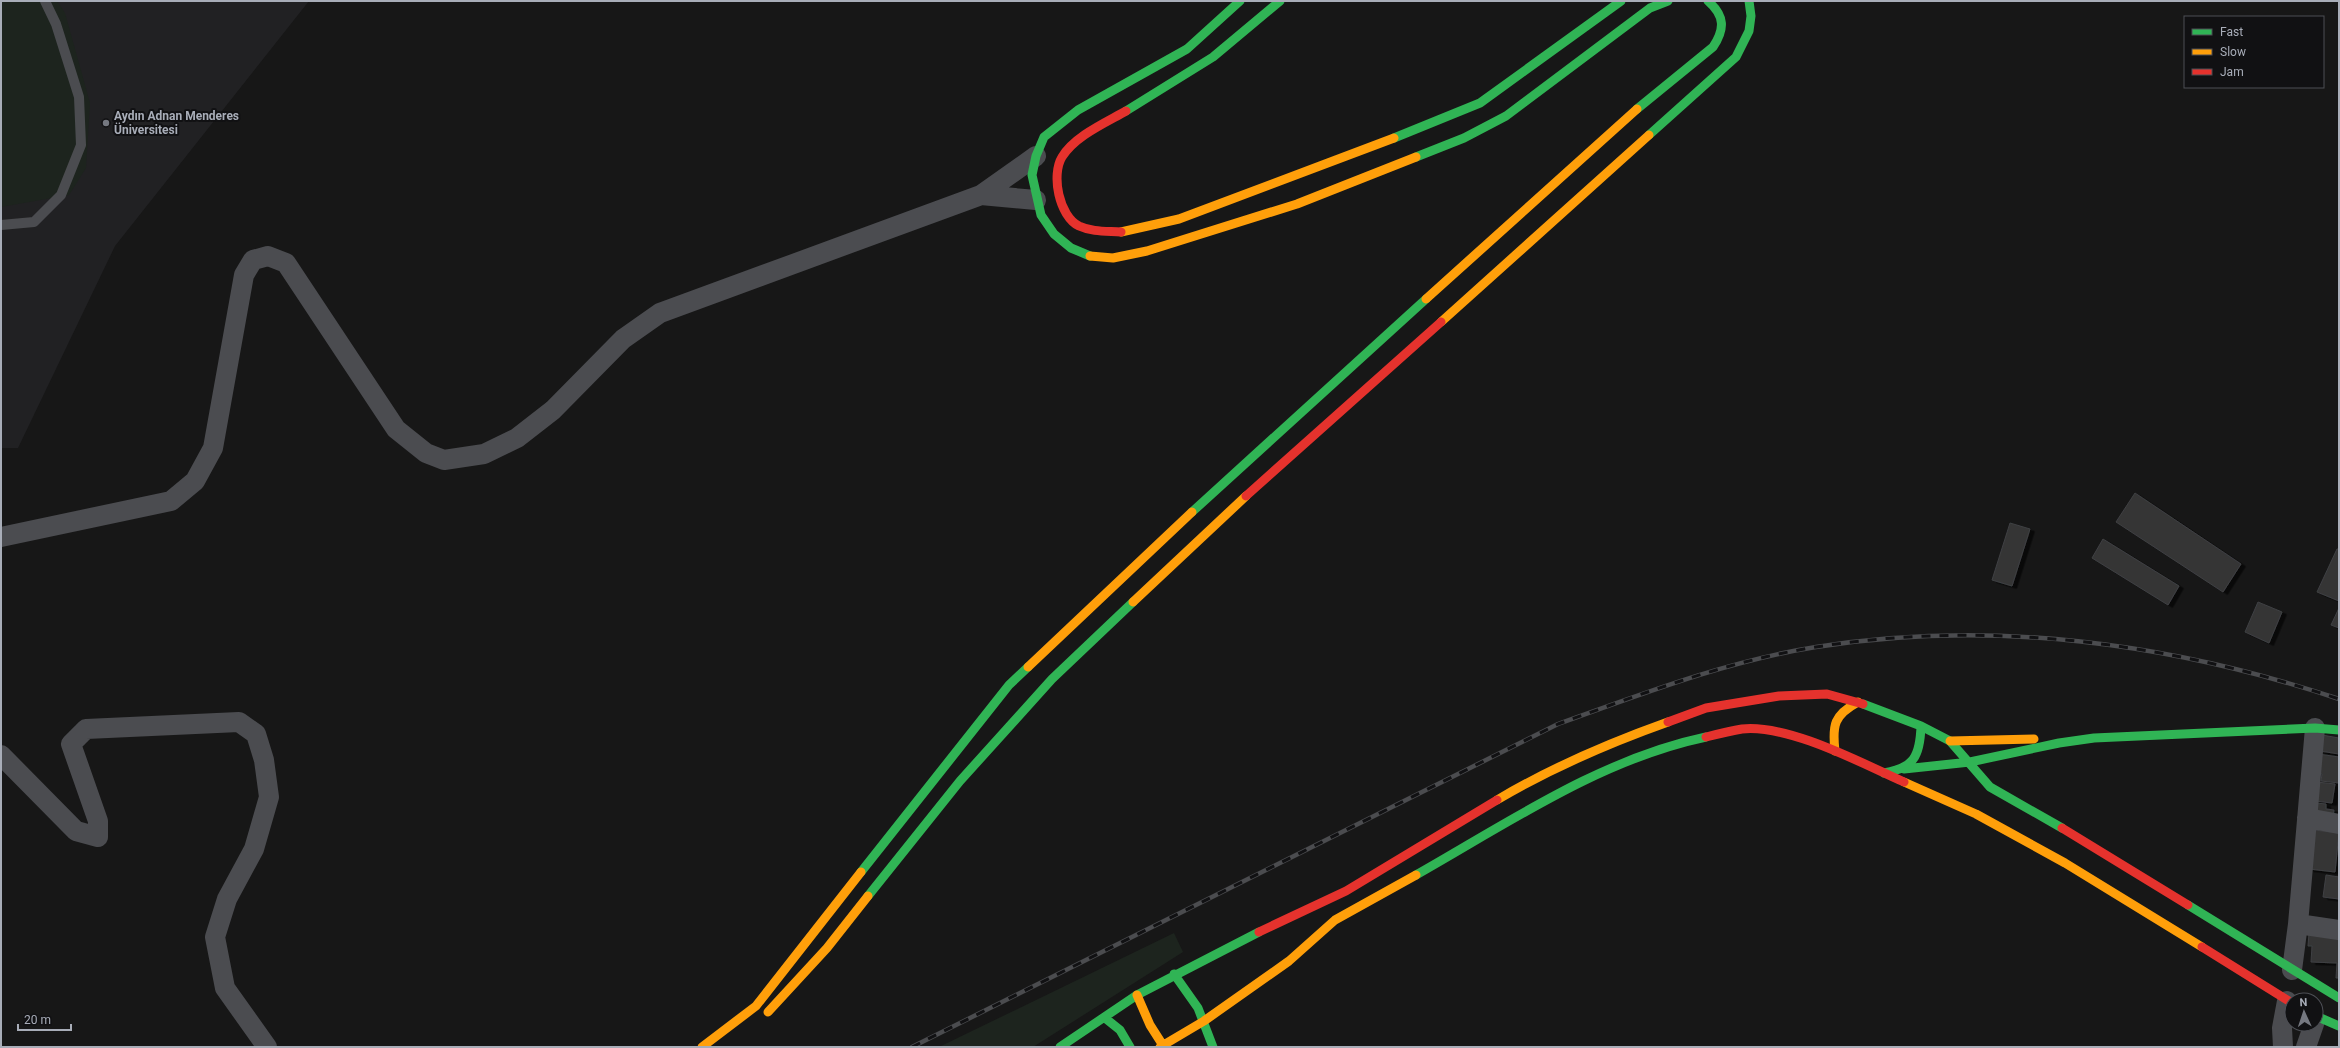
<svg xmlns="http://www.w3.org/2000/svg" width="2340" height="1048" font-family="Roboto,sans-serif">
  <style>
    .built { fill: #212123 }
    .green { fill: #1d241e }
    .building { fill: #353536; stroke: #3f4043; filter: url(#shadow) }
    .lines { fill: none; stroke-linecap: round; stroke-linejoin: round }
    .lane { stroke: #4b4c50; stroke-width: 10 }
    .street { stroke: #4b4c50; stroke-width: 20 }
    .fast { stroke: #30b455; stroke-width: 9 }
    .slow { stroke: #ff9f0a; stroke-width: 9 }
    .jam { stroke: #e5322d; stroke-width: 9 }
    .rail-casing { stroke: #4b4c4f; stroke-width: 4.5 }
    .rail { stroke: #111113; stroke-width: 3; stroke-dasharray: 9; stroke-linecap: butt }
    .poi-dot { fill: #757880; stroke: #111113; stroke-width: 1.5 }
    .labels { text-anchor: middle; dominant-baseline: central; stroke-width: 4; stroke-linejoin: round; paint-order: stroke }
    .poi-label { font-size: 12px; font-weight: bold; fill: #a8adb8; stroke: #111113; text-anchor: start }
  </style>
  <defs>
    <filter id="shadow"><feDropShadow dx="4.5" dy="2.5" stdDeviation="0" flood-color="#0009"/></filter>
  </defs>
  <rect width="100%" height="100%" fill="#171717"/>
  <path class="built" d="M1,1h308l-194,245 -97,202h-17z"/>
  <path class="green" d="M1,1h56l8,12 25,90 -4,65 -17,27 -68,12z
    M1174,933l9,19 -150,95h-94z"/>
  <path class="building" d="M2135,493l106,71 -18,28 -107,-70z
    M2010,523l20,6 -18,57 -20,-6z
    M2103,539l76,47 -11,19 -76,-47z
    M2337,549h2v52l-22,-9z
    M2258,602l24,10 -13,31 -24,-11z
    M2339,608v20l-8,-3z
    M2322,735l17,3v16l-19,-3z
    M2318,754l21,3v26l-18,-2 1,-7 -6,-1z
    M2317,782l18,2 -3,19 -17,-2z
    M2316,803l10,1v5l8,1 -1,7 -19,-2z
    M2314,830l25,3 -4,39 -26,-3z
    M2326,875l13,2v22l-16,-2z
    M2309,933l30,6v39h-3l1,-15 -26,-1 1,-16h-4z"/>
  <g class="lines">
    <path class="lane" d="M1,225l33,-3 27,-27 20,-50 -2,-48 -23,-73 -11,-23"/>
    <path class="street" d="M981,195l55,5
      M1,537l170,-36 24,-20 18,-33 31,-173 9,-15 15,-4 18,7 110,166 30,24 18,7 40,-6 33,-16 36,-28 70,-71 37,-26 321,-118 55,-39
      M1,755l75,76 22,6v-16l-27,-77 15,-15 153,-7 17,12 8,26 5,37 -15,52 -27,50 -12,38 10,51 42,59
      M2307,818l32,6
      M2298,924l41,6
      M2292,970l6,-46 17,-196
      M2283,1047l-1,-19 5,-27
      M2306,1047l8,-23"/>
    <path class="fast" d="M1637,109l76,-62c12,-18 12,-31 -5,-46
      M1126,111l87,-54 67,-56
      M1649,135l87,-78 13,-26 2,-15 -2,-15
      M1394,138l86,-35 141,-102
      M1416,157l48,-19 42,-22 144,-108 18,-7
      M1090,256l-19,-8 -17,-14 -13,-19 -9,-40 4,-19 8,-19 34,-27 109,-61 53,-48
      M1192,512l234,-213
      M1863,704l58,22 29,15 40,46 72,41
      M1904,769l66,-7 89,-19 35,-5 221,-10 24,2
      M1884,773c30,-5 36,-17 37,-47
      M861,872l148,-187 19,-18
      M1416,875c92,-52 185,-116 290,-138
      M868,896l92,-115 92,-102 81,-77
      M2188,905l151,93
      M1174,974l24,34 15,39
      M2316,1016l23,10
      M1105,1018l15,12 10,17
      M1060,1047l77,-52 122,-63"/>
    <path class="slow" d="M1121,232l58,-13 215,-81
      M1090,256l23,2 34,-7 150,-47 119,-47
      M1426,299l211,-190
      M1441,322l208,-187
      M1133,602l113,-106
      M1028,667l164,-155
      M1950,741l84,-2
      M1835,751c-3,-26 -1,-36 23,-49
      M1904,782l72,32 89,49 137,84
      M1497,800c54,-32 112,-57 171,-78
      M1137,995l13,30 14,22
      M768,1012l59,-64 41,-52
      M702,1047l54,-41 105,-134
      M1160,1047l44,-26 85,-60 46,-41 81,-45"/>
    <path class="jam" d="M1121,232c-15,-1 -29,0 -42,-6 -20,-10 -28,-51 -17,-69 13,-21 43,-34 64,-46
      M1246,496l195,-174
      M1668,722l38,-14 73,-12 48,-2 36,10
      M1706,737c12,-3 24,-6 36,-8 47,-5 119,34 162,53
      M2062,828l126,77
      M1259,932l87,-41 151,-91
      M2202,947l90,56"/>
    <defs>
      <path id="rail" d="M912,1047l646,-323c84,-30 169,-63 258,-77 176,-28 355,-4 523,52"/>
    </defs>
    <use href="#rail" class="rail-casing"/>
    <use href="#rail" class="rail"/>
  </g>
  <circle class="poi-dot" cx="106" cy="123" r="4"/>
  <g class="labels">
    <g class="poi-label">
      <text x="114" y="116">Aydın Adnan Menderes<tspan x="114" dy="14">Üniversitesi</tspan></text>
    </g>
  </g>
  <rect width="2340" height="1048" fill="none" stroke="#a8adb8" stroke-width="4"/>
  <rect x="2184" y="16" width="140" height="72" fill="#111113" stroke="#4d4f55"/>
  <rect x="2192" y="29" width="20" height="6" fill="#30b455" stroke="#4d4f55"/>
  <text x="2220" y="36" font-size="12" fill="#a8adb8">Fast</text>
  <rect x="2192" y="49" width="20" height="6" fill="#ff9f0a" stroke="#4d4f55"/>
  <text x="2220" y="56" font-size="12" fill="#a8adb8">Slow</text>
  <rect x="2192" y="69" width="20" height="6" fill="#e5322d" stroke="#4d4f55"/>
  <text x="2220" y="76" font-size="12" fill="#a8adb8">Jam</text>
  <g transform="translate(2304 1012) rotate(357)"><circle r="19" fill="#111113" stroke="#4d4f55"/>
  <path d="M0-3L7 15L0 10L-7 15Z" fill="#757880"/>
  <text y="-6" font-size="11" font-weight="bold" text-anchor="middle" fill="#a8adb8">N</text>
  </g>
  <path d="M18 1024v6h53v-6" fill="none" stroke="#a8adb8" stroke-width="2"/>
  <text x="24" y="1024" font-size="12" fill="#a8adb8" stroke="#111113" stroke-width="3" paint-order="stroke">20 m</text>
</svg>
